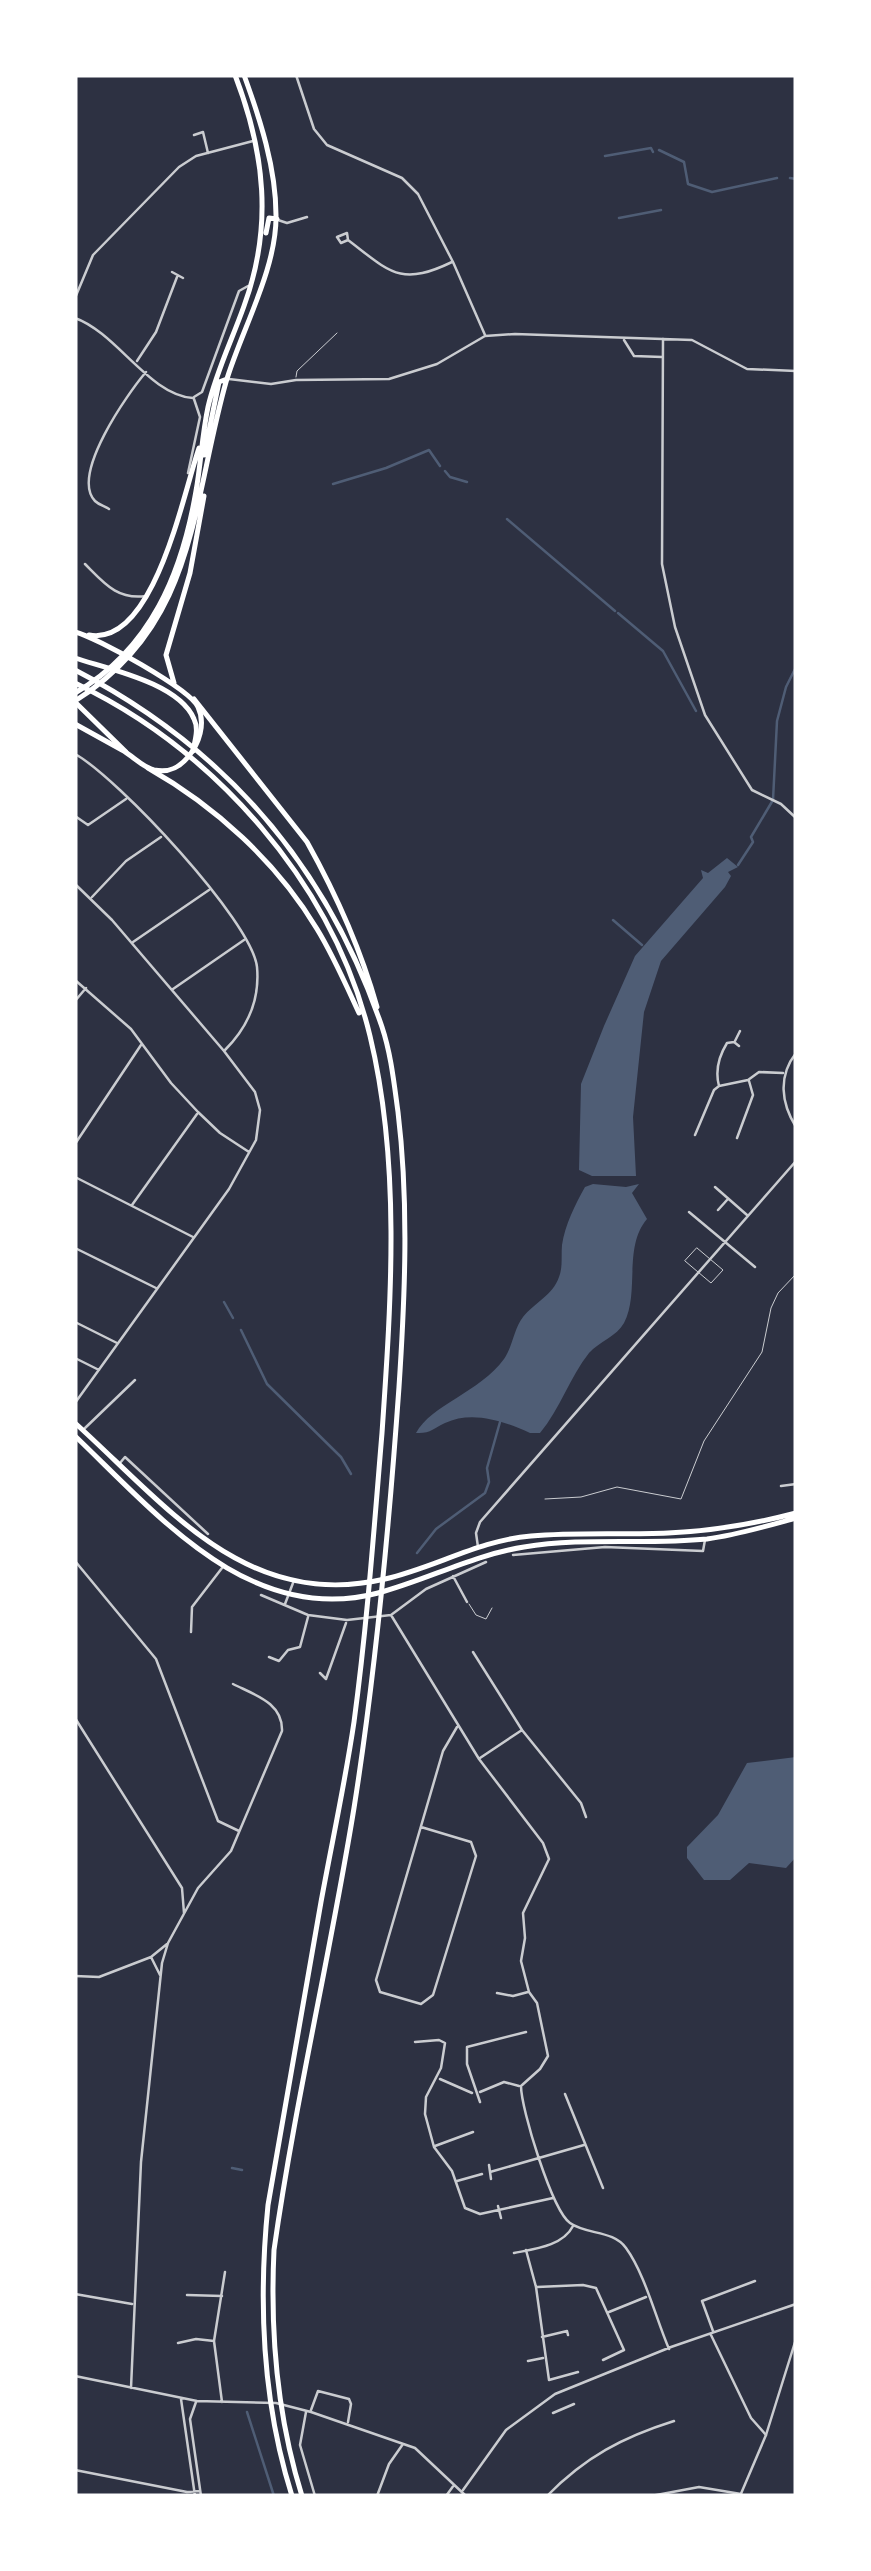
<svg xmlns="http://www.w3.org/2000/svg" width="871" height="2571" font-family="Ubuntu,sans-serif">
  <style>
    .water { fill: #4f5d75 }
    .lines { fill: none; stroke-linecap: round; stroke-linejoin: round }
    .stream { stroke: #4f5d75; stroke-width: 2.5 }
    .service { stroke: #caccd0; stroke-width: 1 }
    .minor { stroke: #caccd0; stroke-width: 2.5 }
    .tertiary { stroke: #caccd0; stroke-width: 2.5 }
    .trunk { stroke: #fff; stroke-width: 5 }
    .motorway { stroke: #fff; stroke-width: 5 }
  </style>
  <rect width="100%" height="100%" fill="#2d3142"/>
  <path class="water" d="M727,858l11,9 -10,5 3,4 -6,11 -64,74 -17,51 -11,105 3,59h-44l-13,-6 2,-86 23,-58 31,-70 68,-78 -2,-8 7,3z
    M593,1184l33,3 13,-3 -7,9 15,26c-24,28 -7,74 -23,104 -7,13 -25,19 -35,30 -19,24 -29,56 -49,80h-10c-26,-12 -58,-23 -85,-10 -11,5 -15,11 -29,10 15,-28 64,-41 88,-74 9,-13 10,-31 19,-42 11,-14 30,-22 36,-40 4,-10 2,-21 3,-32 3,-20 13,-40 23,-58z
    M796,1757v100l-10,11 -37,-5 -19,17h-26l-17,-22v-11l31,-32 29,-52z"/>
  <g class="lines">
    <path class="stream" d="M659,150l25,12 4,22 24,8 65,-14
      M605,156l46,-8 2,4
      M790,178l6,1
      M619,218l42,-8
      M445,471l5,6 17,5
      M333,484l53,-16 43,-18 11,16
      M507,519l108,92
      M618,613l45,38 33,60
      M738,865l15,-23 -2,-5 22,-37 4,-79 9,-34 10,-20
      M613,920l29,25
      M224,1302l9,16
      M241,1330l26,54 74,73 10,17
      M417,1553l19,-24 49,-36 4,-11 -2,-14 13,-46
      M232,2168l10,2
      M247,2412l27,84"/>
    <path class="service" d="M296,377l1,-6 40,-38
      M697,1248l26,22 -12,13 -26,-22z
      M545,1499l36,-2 36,-10 64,12 23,-58 58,-89 9,-44 7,-15 18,-19
      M469,1604l7,11 10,4 6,-11"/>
    <path class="minor" d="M296,75l18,54 13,16 75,33 16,16 35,68 32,73
      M194,135l9,-3 5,21
      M278,220l9,3 20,-6
      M348,240l-7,3 -4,-6 10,-4 1,7c42,32 52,47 104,22
      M172,272l11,6
      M75,298l18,-43 86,-88 17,-11 57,-15
      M75,318c42,15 74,77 118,80
      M663,339l-1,225 13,63 30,88 47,75 29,14 15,14
      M624,340l10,16 28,1
      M137,361l19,-29 21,-55
      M229,379l42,5 25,-4 93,-1 48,-15 48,-28 30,-2 177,6 55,29 49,2
      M194,397l8,-5 37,-101 9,-5
      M188,473l12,-56 -6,-18
      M109,509c-4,-3 -10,-4 -14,-8 -25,-26 33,-108 51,-129
      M85,564c19,19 32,36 61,32
      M75,754c42,23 177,167 182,213 3,33 -9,60 -32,83
      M75,816l13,9 38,-26
      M75,884l37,36 112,131 31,41 5,18 -4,30 -27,49 -154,214
      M92,897l34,-36 35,-24
      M133,942l76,-52
      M75,980l56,49 40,54 27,29 22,21 29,19
      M173,989l71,-49
      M75,1001l11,-13
      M735,1041l5,-10
      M796,1053c-18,23 -15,50 0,74
      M719,1086l29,-6 11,-8 24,1
      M695,1135l19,-45 5,-4c-4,-15 0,-30 8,-43l7,-1 5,4
      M737,1138l16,-43 -4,-14
      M75,1144l66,-99
      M75,1177l118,60
      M715,1187l32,28
      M132,1205l65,-91
      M718,1210l9,-10
      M689,1212l66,55
      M75,1248l81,40
      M75,1322l42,21
      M75,1358l24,12
      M84,1429l51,-49
      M120,1463l5,-6 83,77
      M781,1486l15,-2
      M478,1547l-2,-14 4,-11 316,-361
      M513,1555l92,-8 98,4 2,-11
      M75,1561l81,98 62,162 21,10
      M453,1576l14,26
      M261,1595l47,20 39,5 44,-5 35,-26 60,-27
      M285,1604l8,-21
      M391,1615l88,144 64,84 6,16 -26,54 2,25 -4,23 8,31 8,11 11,53 -8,13 -19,17c0,23 31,124 49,137 17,12 43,7 56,25 19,26 30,71 43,101
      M191,1632l1,-25 30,-39
      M473,1652l49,78 59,73 5,14
      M269,1657l10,4 9,-11 12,-3 8,-30
      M320,1673l6,6 20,-56
      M75,1718l107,170 2,25
      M480,1758l42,-28
      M421,1827l50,15 5,14 -43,139 -12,9 -41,-12 -4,-12 67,-229 14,-24
      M160,1975l-9,-18 16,-13
      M75,1976l24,1 52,-20
      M497,1993l16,3 15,-4
      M415,2042l24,-2 6,3 -4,25 -15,29 -1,17 9,33 18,24 13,37 15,6 73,-16
      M440,2079l32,14
      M480,2092l24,-10 15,4
      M565,2094l38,94
      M480,2102l-13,-38v-17l59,-15
      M435,2146l38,-14
      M489,2165l2,14
      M490,2172l94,-27
      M457,2181l25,-7
      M498,2206l3,12
      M526,2250l10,37 13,93 29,-8
      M514,2253c20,-4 49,-7 59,-27
      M537,2287l46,-2 13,3 28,62 -21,10
      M75,2294l57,10
      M187,2295l35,1
      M609,2312l37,-15
      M713,2331l-11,-30 53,-20
      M711,2335l40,83 15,17
      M542,2337l25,-6 1,4
      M178,2343l18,-4 18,2
      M528,2361l15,-3
      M75,2376l122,25 79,2 35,9 104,36 51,48
      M131,2388l10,-226 21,-199 6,-20 30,-55 33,-37 51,-120c1,-28 -27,-36 -49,-47
      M181,2399l14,97
      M196,2402l-6,17 11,77
      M222,2402l-8,-61 11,-69
      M311,2410l7,-19 31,8 2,5 -3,18
      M306,2412l-6,33 15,51
      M553,2413l21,-9
      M75,2470l112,22 13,-1
      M463,2490l43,-60 49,-36 116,-47 125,-43
      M377,2496l12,-32 14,-20
      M446,2496l8,-11
      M547,2496c38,-39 76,-59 127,-75
      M651,2496l48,-9 42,7"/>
    <path class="tertiary" d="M740,2496l26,-61 30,-96"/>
    <path class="trunk" d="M266,233l3,-15 8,1
      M204,455l15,-73 8,-3
      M75,632c21,5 115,57 123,75 8,17 1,37 -10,50 -9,11 -19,16 -34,13 -12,-3 -21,-14 -32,-20 -16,-9 -31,-17 -47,-26
      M89,635c65,12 94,-141 110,-187
      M174,683l-8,-28 24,-82 14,-77
      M75,693c76,-44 107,-120 121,-202 5,-28 6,-56 12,-84 8,-35 24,-67 36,-101 29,-79 21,-153 -9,-231
      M75,701c122,-77 116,-195 151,-319 15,-51 51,-113 50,-167 0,-47 -16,-96 -32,-140
      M75,1423c92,83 171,188 310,156 49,-11 95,-39 146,-43 46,-4 92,-1 137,-3 44,-2 86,-9 128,-20
      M75,1436c82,78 175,191 303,157 49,-13 95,-38 146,-46 60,-10 122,-2 183,-8 30,-4 60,-13 89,-21"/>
    <path class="motorway" d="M75,658c33,11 104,25 119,61 5,10 1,21 -1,32
      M75,670c151,78 252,196 307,357 9,27 12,56 16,85 11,91 7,184 1,275 -10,141 -23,282 -45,421 -24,148 -59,294 -80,442 -4,84 3,166 28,246
      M75,683c140,67 258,200 295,353 31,128 21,266 12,397 -8,96 -15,193 -28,289 -9,61 -22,120 -33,180 -18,101 -35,202 -53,303 -10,99 -6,196 24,291
      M194,699l113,143c29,52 54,108 70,165
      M75,702l51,50
      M148,768c67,38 129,94 169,161 16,26 29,56 42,84"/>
  </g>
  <rect width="871" height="2571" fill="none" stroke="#ffffff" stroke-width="155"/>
</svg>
